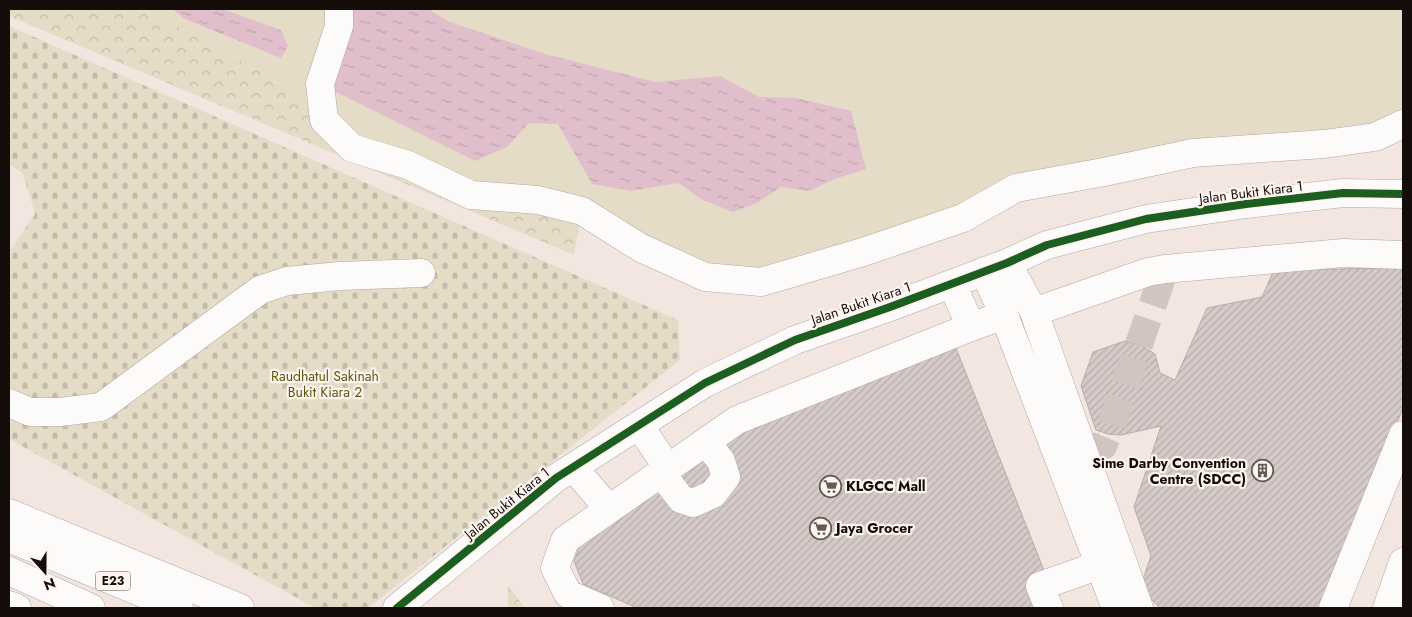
<svg xmlns="http://www.w3.org/2000/svg" width="1412" height="617" font-family="Jost,sans-serif">
  <style>
    .green { fill: #e5dcc8 }
    .forest { fill: url(#forest-crowns) }
    .cemetery { fill: url(#cemetery-stones) }
    .water { fill: url(#water-ripples) }
    .building { fill: url(#building-hatch); stroke: #b6acaa }
    .lines { fill: none; stroke-linecap: round; stroke-linejoin: round }
    .minor-tunnel { stroke: #d2c5c1; stroke-width: 28; stroke-dasharray: 28 14; stroke-linecap: butt }
    .minor-casing { stroke: #b0a7a3; stroke-width: 29 }
    .highway-casing { stroke: #b0a7a3; stroke-width: 29 }
    .minor { stroke: #fdfbfa; stroke-width: 28 }
    .highway { stroke: #fdfbfa; stroke-width: 28 }
    .cycleway-casing { stroke: #fdf3ef; stroke-width: 11 }
    .cycleway { stroke: #1b5e20; stroke-width: 8 }
    .labels { text-anchor: middle; dominant-baseline: central; stroke-width: 4.5; stroke-linejoin: round; paint-order: stroke }
    .shield { fill: #fdf3ef; stroke: #5b524f; stroke-width: 1 }
    .shield-label { font-size: 12px; font-weight: bold; fill: #150d0a }
    .street-label { font-size: 14px; fill: #150d0a; stroke: #fdf3ef }
    .park-label { font-size: 14px; fill: #63560e; stroke: #fdf3ef }
    .poi-label { font-size: 14px; font-weight: bold; fill: #150d0a; stroke: #fdf3ef; text-anchor: start }
  </style>
  <defs>
    <pattern id="forest-crowns" width="20" height="18" patternUnits="userSpaceOnUse" patternTransform="scale(1.25)"><rect width="20" height="18" fill="#e5dcc8"/><path d="M2 6a3 3 0 1 1 6 0M12 15a3 3 0 1 1 6 0" fill="none" stroke="#c4bcaa"/></pattern>
    <pattern id="cemetery-stones" width="16" height="16" patternUnits="userSpaceOnUse" patternTransform="scale(1.25)"><rect width="16" height="16" fill="#e5dcc8"/><path d="M2 7V4a2 2 0 0 1 4 0v3zM10 15v-3a2 2 0 0 1 4 0v3z" fill="#c4bcaa"/></pattern>
    <pattern id="water-ripples" width="26" height="14" patternUnits="userSpaceOnUse" patternTransform="scale(1.25)"><rect width="26" height="14" fill="#e0becb"/><path d="M2 4q2-2 4 0t4 0M15 11q2-2 4 0t4 0" fill="none" stroke="#bfa2ad"/></pattern>
    <pattern id="building-hatch" width="6" height="6" patternUnits="userSpaceOnUse" patternTransform="scale(1.25)"><rect width="6" height="6" fill="#d5cac8"/><path d="M-1 1l2-2M0 6l6-6M5 7l2-2" fill="none" stroke="#b6acaa"/></pattern>
  </defs>
  <rect width="100%" height="100%" fill="#f3e6e1"/>
  <path class="green" d="M143,9h1260v120l-366,63 -271,96 -186,-69 -111,-21 -147,-81 -27,-24 -77,-46z"/>
  <path class="forest" d="M9,9h134l75,38 77,46 28,24 18,19 239,83 -6,36 -565,-239z
    M508,585l17,23h-17z"/>
  <path class="cemetery" d="M9,26l669,294 2,40 -312,248h-53l-306,-169v-187l26,-38 -12,-40 -14,-10z"/>
  <path class="water" d="M172,9h50l59,21 7,16 -7,12 -96,-39z
    M343,9h85l22,13 95,32 110,28 65,-6 39,21 37,1 55,13 15,58 -31,10 -26,12 -28,-4 -24,16 -24,9 -30,-12 -25,-17 -47,8 -39,-7 -34,-60 -29,-1 -22,24 -32,14 -153,-76z"/>
  <path class="building" d="M1402,268l1,1v139l-80,200h-163l-20,-20 11,-32 -17,-49 27,-81 -40,9 -13,-1 -12,-4 -15,-44 12,-34 32,-11 15,4 15,9 5,19 15,7 32,-72 55,-11 12,-27z
    M954,343l91,230 -1,35h-407l-54,-24 -9,-23 12,-32 164,-108z"/>
  <g class="lines">
    <path class="minor-tunnel" d="M1085,452l18,-6 5,-12 57,-165"/>
    <defs>
      <path id="minor" d="M339,9v17l-19,58 4,36 28,28 56,17 63,30 67,5 44,11 59,37 64,29 56,5 102,-30 100,-34 53,-30 88,-16 89,-19 131,-9 51,-7 28,-13
        M1007,263l27,49 105,296
        M984,271l20,44 112,293
        M952,284l19,43
        M1034,312l114,-40 17,-3 178,-16 60,2
        M9,403l21,9h30l41,-5 159,-117 27,-9 53,-5 81,-3
        M639,425l20,30
        M573,467l30,35
        M661,473l20,26 12,4 20,-9 13,-17 -5,-16 -15,-19
        M397,608l159,-130 149,-95 90,-43 95,-33 117,-44 40,-18 99,-26 100,-15 97,-11 60,1
        M600,608l-32,-14 -13,-26 10,-28 172,-120 234,-93 33,-12
        M1049,608l-9,-22 60,-21
        M1333,608l70,-173
        M1387,608l16,-46"/>
      <path id="highway" d="M9,513l231,95
        M9,538l170,70
        M9,571l82,37
        M9,605l8,3"/>
    </defs>
    <use href="#minor" class="minor-casing"/>
    <use href="#highway" class="highway-casing"/>
    <use href="#minor" class="minor"/>
    <use href="#highway" class="highway"/>
    <defs>
      <path id="cycleway" d="M397,608l159,-130 149,-95 90,-43 95,-33 117,-44 40,-18 99,-26 100,-15 97,-11 60,1"/>
    </defs>
    <use href="#cycleway" class="cycleway-casing"/>
    <use href="#cycleway" class="cycleway"/>
  </g>
  <defs>
    <symbol id="building-ring" viewBox="-11 -11 22 22"><circle r="9.5" fill="#fdf3ef" stroke="#635955" stroke-width="1.5"/><path d="M-4-6H4V6H1V3H-1V6H-4ZM-2.5-4.3h1.7v1.8h-1.7ZM.8-4.3h1.7v1.8H.8ZM-2.5-1h1.7V.8h-1.7ZM.8-1h1.7V.8H.8Z" fill="#635955"/></symbol>
    <symbol id="supermarket-ring" viewBox="-11 -11 22 22"><circle r="9.5" fill="#fdf3ef" stroke="#635955" stroke-width="1.5"/><path d="M-6-5.5h2.5l.6 2H6L4.5 2H-2.5L-4.4-4H-6ZM-1.5 3.2a1.3 1.3 0 1 0 .1 0ZM3 3.2a1.3 1.3 0 1 0 .1 0Z" fill="#635955"/></symbol>
  </defs>
  <g fill-rule="evenodd">
    <use href="#building-ring" x="1250" y="458" width="25" height="25"/>
    <use href="#supermarket-ring" x="818" y="474" width="25" height="25"/>
    <use href="#supermarket-ring" x="808" y="516" width="25" height="25"/>
  </g>
  <g class="labels">
    <rect class="shield" x="95.5" y="571.5" width="35" height="19" rx="4"/>
    <g class="shield-label">
      <text x="113" y="581">E23</text>
    </g>
    <g class="street-label">
      <text transform="translate(1251 192) rotate(-7)">Jalan Bukit Kiara 1</text>
      <text transform="translate(861 303) rotate(-19)">Jalan Bukit Kiara 1</text>
      <text transform="translate(507 503) rotate(-39)">Jalan Bukit Kiara 1</text>
    </g>
    <g class="park-label">
      <text x="325" y="376">Raudhatul Sakinah<tspan x="325" dy="16">Bukit Kiara 2</tspan></text>
    </g>
    <g class="poi-label">
      <text x="1246" y="463" text-anchor="end">Sime Darby Convention<tspan x="1246" dy="16">Centre (SDCC)</tspan></text>
      <text x="846" y="486">KLGCC Mall</text>
      <text x="836" y="528">Jaya Grocer</text>
    </g>
  </g>
  <rect width="1412" height="617" fill="none" stroke="#150d0a" stroke-width="20"/>
  <g transform="translate(45 572) rotate(159)" stroke="#fdf3ef" stroke-width="4" paint-order="stroke">
  <path d="M0-4L9 19L0 12L-9 19Z" fill="#150d0a"/>
  <text y="-8" font-size="14" font-weight="bold" text-anchor="middle" fill="#150d0a">N</text>
  </g>
</svg>
